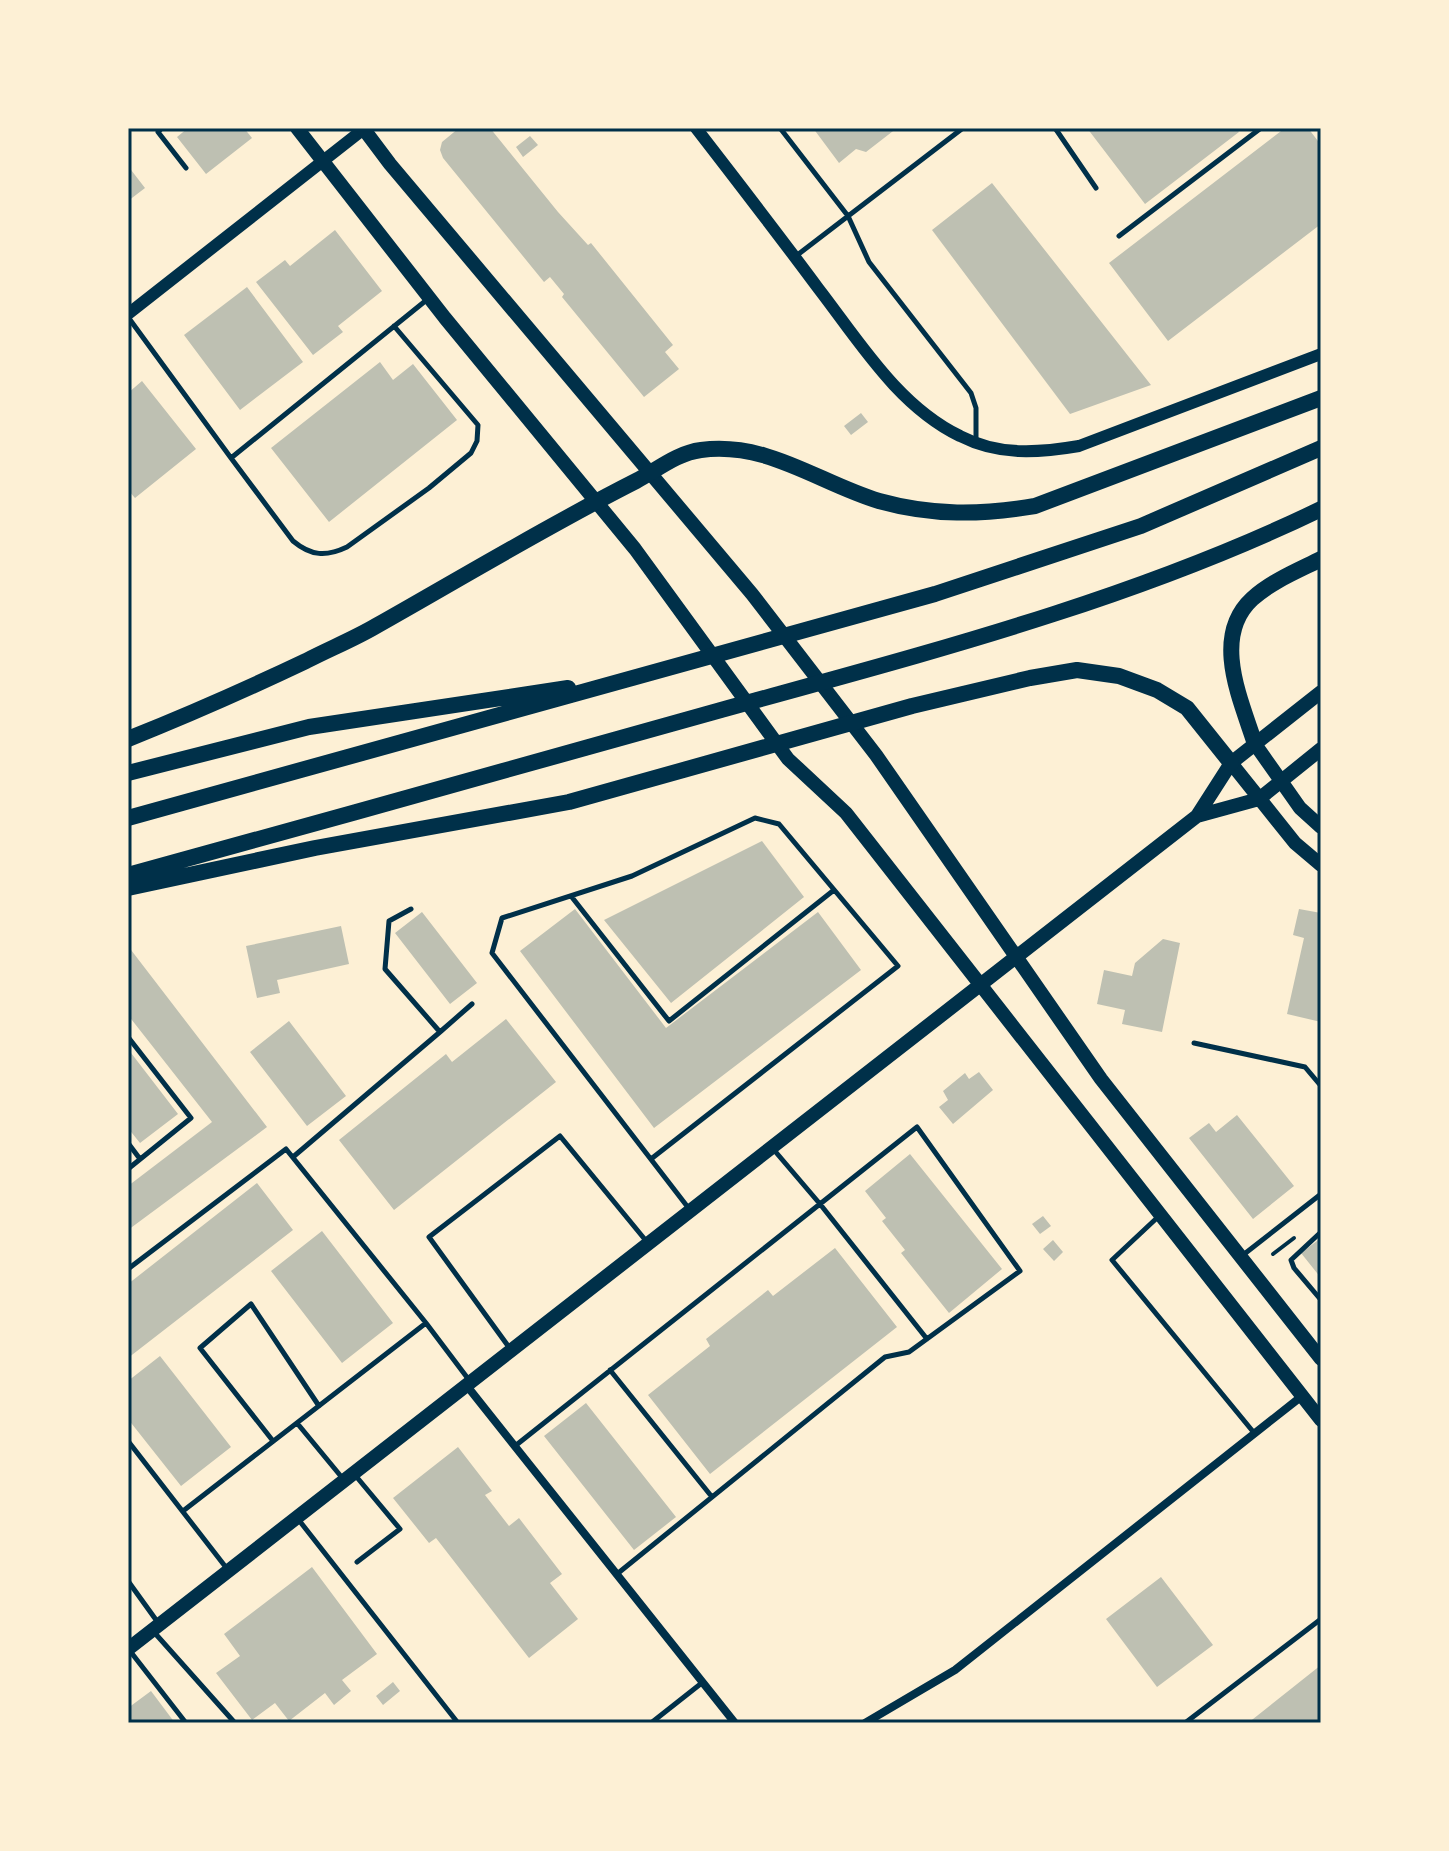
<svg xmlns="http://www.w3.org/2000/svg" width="1449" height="1851" font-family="Mulish,sans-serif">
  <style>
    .building { fill: #bec0b2 }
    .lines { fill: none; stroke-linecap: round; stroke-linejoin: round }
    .path { stroke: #003049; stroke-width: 4 }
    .service { stroke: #003049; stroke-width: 5 }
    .minor { stroke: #003049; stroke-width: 8 }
    .tertiary { stroke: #003049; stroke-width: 12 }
    .secondary { stroke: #003049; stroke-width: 14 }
    .motorway { stroke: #003049; stroke-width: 16 }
    .neatline { fill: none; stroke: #003049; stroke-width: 3 }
  </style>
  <rect width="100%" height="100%" fill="#fdf0d5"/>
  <path class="building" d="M188,128h56l8,10 -46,36 -29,-37z
    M459,128h31l68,84 30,33 3,-2 82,102 -8,7 14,17 -35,28 -82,-100 2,-3 -14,-17 -6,5 -101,-124 -3,-8 2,-8z
    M813,128h84l-31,24 -10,-3 -17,14z
    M1087,128h149l3,4 -94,72z
    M1285,128h23l13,17v79l-153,117 -59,-78z
    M530,136l8,9 -15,12 -7,-10z
    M128,166l17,22 -17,13z
    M992,183l159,202 -81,29 -138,-184z
    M335,230l47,61 -44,35 5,6 -30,23 -57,-73 29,-22 5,6z
    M247,287l56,75 -63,48 -56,-75z
    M380,362l13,18 20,-16 44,56 -128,102 -58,-74z
    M142,381l54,68 -61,49 -7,-8v-97z
    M861,413l7,9 -17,13 -7,-9z
    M762,841l42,56 -133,106 -67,-83z
    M575,909l91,119 152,-116 43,58 -207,158 -134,-177z
    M1299,909l22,4v109l-34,-8 17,-76 -11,-3z
    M422,912l55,71 -27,21 -55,-71z
    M341,926l8,38 -72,16 3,13 -23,5 -11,-52z
    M1163,939l17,4 -18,89 -40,-8 3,-14 -28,-6 7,-34 28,6 3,-13z
    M128,946l139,181 -139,103v-44l84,-64 -84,-107z
    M506,1019l50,63 -162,128 -55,-70 107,-86 6,8z
    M289,1021l57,75 -39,30 -57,-74z
    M128,1049l50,65 -38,29 -12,-15z
    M979,1072l14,18 -40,34 -14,-17 9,-7 -5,-9 22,-18 4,6z
    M1237,1115l57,71 -41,33 -64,-81 20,-15 7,9z
    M910,1154l92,115 -53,44 -48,-60 4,-3 -23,-29 4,-3 -21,-27z
    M257,1183l36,47 -165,128v-74z
    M1043,1216l8,10 -11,8 -8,-10z
    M322,1231l71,92 -51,40 -71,-92z
    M1321,1238v40l-20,-25z
    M1053,1240l10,12 -9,9 -11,-12z
    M835,1248l62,79 -187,147 -62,-79 62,-49 -4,-7 62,-49 5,6z
    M160,1356l71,91 -50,39 -53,-67v-38z
    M586,1403l90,114 -42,33 -90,-114z
    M458,1447l34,44 -7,4 24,31 10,-8 43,56 -12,9 28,36 -49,39 -93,-120 -7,5 -36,-45z
    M312,1567l65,87 -35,26 9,11 -17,14 -9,-12 -36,28 -14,-18 -23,17 -36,-47 24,-17 -16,-22z
    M1161,1577l52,68 -56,42 -51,-68z
    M1321,1665v58h-73z
    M393,1682l7,9 -17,14 -7,-9z
    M151,1691l24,32h-47v-15z"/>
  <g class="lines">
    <path class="path" d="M1273,1254l21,-16"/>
    <path class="service" d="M162,128l-4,4 28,36
      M780,128l68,88 21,46 102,131 5,15v34
      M1055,128l41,60
      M1119,236l142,-108
      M796,256l167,-128
      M128,317l103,141 198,-160
      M231,458l62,83c18,15 33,16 54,6l82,-59 42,-35 6,-12 1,-16 -84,-99
      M571,896l98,125 165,-131
      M440,1032l32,-28
      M128,1037l63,81 -63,51
      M1194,1043l111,24 16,19
      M128,1143l12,16
      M774,1150l46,54 107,135
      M293,1157l147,-125 -55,-63 4,-48 22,-12
      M651,1159l247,-193 -119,-142 -24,-6 -123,58 -130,42 -10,35 198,257
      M1159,1216l-47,44 143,174
      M1321,1232l-30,28 3,8 27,32
      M1243,1255l78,-61
      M128,1269l158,-120 140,174
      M511,1350l-82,-113 131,-101 87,106
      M610,1370l102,127
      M297,1423l47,57
      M128,1441l100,129
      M273,1441l-73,-93 51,-44 68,102
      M515,1446l402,-319 103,144 -111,81 -24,5 -268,217
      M355,1475l45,54 -43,33
      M183,1511l243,-188 43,57
      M298,1519l160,204
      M128,1581l31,43
      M153,1631l82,92
      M130,1651l56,72
      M651,1723l52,-41
      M1185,1723l136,-104"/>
    <path class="minor" d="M467,1386l268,337
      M865,1723l90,-53 347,-274"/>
    <path class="tertiary" d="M696,128c41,53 82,106 122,160 41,53 80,118 142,148 39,20 78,17 119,10l242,-92
      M128,314l237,-186"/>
    <path class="secondary" d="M297,128l148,190 190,231 153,210 58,54 475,607
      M363,128l27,36 362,430 124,161 225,324 220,280
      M1255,744l45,64 21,19
      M1231,763l64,80 26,22
      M1197,816l62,-17 62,-50
      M128,1649l1069,-833 34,-53 90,-71"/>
    <path class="motorway" d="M128,739c60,-24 119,-50 178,-78 23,-12 48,-22 70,-35 87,-49 171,-100 260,-145 21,-11 41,-28 65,-31 66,-9 118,33 178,51 54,15 102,14 156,5l286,-108
      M1255,744c-14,-44 -44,-107 -3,-145 20,-18 45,-28 69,-40
      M128,773l181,-46 259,-39
      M128,818l807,-224 206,-68 180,-78
      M128,875c198,-54 395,-110 593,-165 202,-56 410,-109 600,-201
      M128,888l187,-40 254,-46 343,-96 118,-28 47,-8 42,6 38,14 30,18 44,55"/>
  </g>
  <rect width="1449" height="1851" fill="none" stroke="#fdf0d5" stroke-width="260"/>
  <rect x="130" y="130" width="1189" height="1591" class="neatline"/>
</svg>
